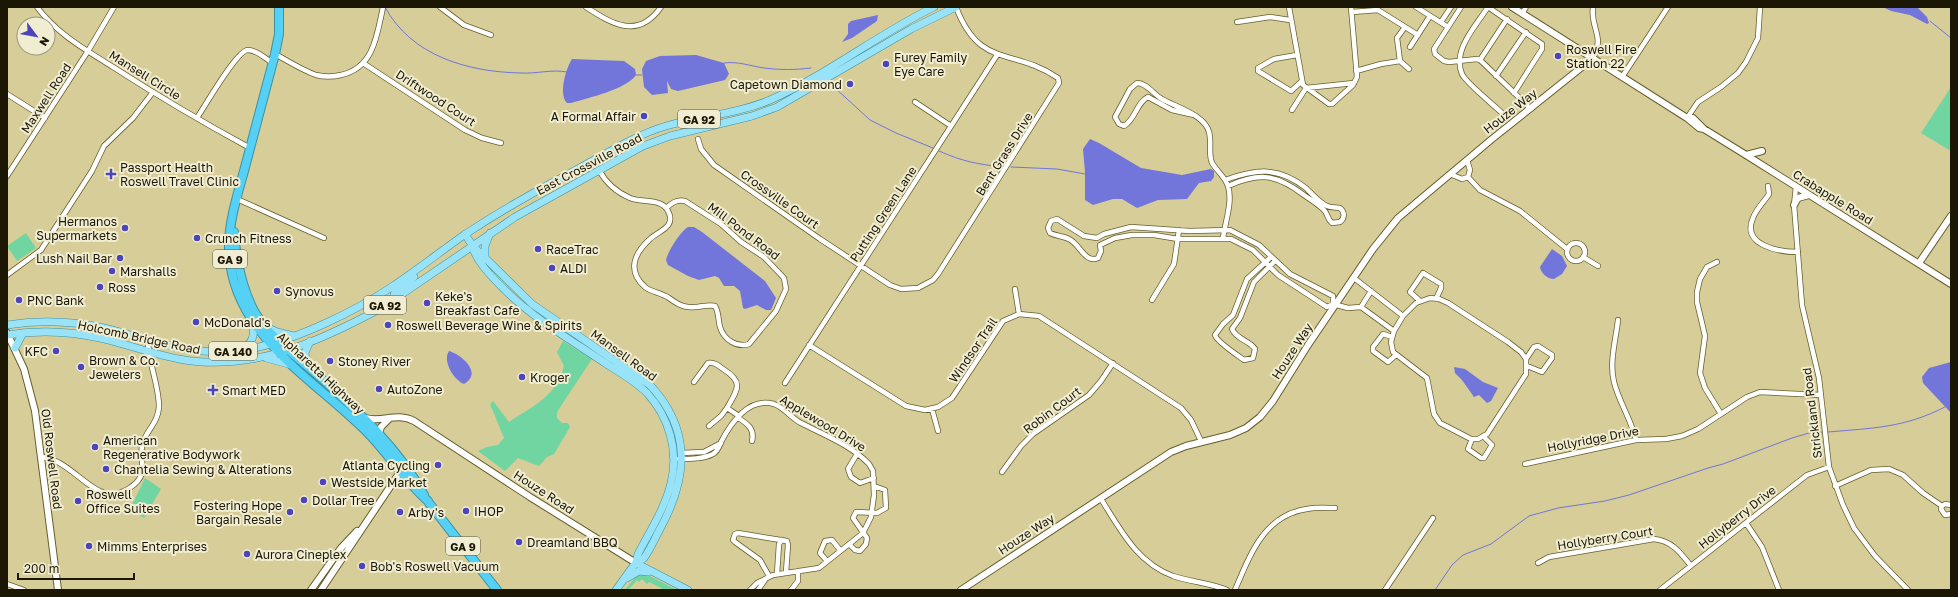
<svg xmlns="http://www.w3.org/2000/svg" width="1958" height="597" font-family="'Golos Text',sans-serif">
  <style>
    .green { fill: #70d5a1 }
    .water { fill: #7275da }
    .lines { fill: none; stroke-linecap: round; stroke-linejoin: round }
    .stream { stroke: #7275da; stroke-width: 1 }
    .street-casing { stroke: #675e2d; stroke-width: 6 }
    .secondary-casing { stroke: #675e2d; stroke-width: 8 }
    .primary-casing { stroke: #4090a0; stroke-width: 8 }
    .highway-casing { stroke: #4090a0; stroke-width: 10 }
    .street { stroke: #fff; stroke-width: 4.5 }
    .secondary { stroke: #fff; stroke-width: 6 }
    .primary { stroke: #98e3f8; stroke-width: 7 }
    .highway { stroke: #54d1f4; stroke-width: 8 }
    .poi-dot { fill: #4c44ba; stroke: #f1edd3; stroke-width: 1.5 }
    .labels { text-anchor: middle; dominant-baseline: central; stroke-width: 4; stroke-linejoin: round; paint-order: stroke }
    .shield { fill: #f1edd3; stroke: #5b5742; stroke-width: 1 }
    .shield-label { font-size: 11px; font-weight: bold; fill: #1b1704 }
    .poi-label { font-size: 12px; fill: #1b1704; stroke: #f1edd3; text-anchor: start }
    .street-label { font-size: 12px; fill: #1b1704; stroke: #f1edd3 }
  </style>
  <rect width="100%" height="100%" fill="#d6cd98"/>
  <path class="green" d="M1951,87v64l-30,-18z
    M26,233l10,15 -19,13 -10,-15z
    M563,341l29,18 -35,53v6l5,5h6l2,4 -16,27 -7,3 -8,9 -21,-8 -13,13 -27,-20 9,-4 11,-2 6,-7 -14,-34 3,-3 16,21c24,-16 48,-26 55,-56l-7,-14z
    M145,478l16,11 -17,29 -14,-9z
    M644,573l4,2 29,15h-12l-16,-8 -2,2 -5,-5 -3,3 -2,-2 -9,10h-3l12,-15z"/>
  <path class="water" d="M1883,7h34l10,10 2,6 -2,1 -17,-9 -19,-4z
    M878,15l-1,6 -25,17 -10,4 6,-8v-10l3,-3z
    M696,55l28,8 5,11 -4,6 -47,11 -7,-2 -4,-8 1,12 -16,2 -8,-8 -2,-18 4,-8 14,-5z
    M572,59l52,2 11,8 1,6c-9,14 -48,23 -65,28h-4c-9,-8 -1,-35 5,-44z
    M1090,139l9,4 42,25 41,7 29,-6 3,2v6l-3,4 -12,2 -12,16 -29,1 -21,8 -15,-9h-9l-20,6 -8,-5v-28l-2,-23z
    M688,227h6l8,5 63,49 11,17 -5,12h-5l-9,-5 -12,4 -2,-1 -3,-17 -6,-5h-10l-5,-8 -4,-2 -16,4 -11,-4 -20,-11 -2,-5c2,-9 14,-28 22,-33z
    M1552,249l10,7 5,10 -5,8 -8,5c-7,0 -13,-6 -14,-12z
    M449,351c13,4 34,22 15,33 -10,-4 -22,-23 -15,-33z
    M1951,362v51l-28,-30 -1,-6 7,-9z
    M1454,367l11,2 18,13 15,6 -7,13 -4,2 -8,-8 -5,2 -12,-17 -7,-7z"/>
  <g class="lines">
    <path class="stream" d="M385,7c26,49 83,65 136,66 15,1 31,-4 46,-1
      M1930,21l21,17
      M724,63c14,-2 26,3 40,5 16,2 31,2 47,0
      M636,75h6
      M834,87l36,33 26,13 37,15
      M939,151c25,11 38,13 64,16
      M1011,167l46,2 28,5
      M1828,432c45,-4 76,-4 117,-25
      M1435,590l17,-25 11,-10 28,-11 38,-28 29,-8 47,-7 24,-6 79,-27 15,-4 69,-26 17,-5 14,-1"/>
    <defs>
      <path id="street" d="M37,7c20,27 49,43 76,60 45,29 91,56 137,81
        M440,7l24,18 27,10
        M586,7c26,17 52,33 75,0
        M1289,7l14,78 26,19h3l21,-19 4,-8 -6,-70
        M1416,7l32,20
        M1461,7l-27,42 1,5 9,7 5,1 28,-3 3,1 51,49
        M1488,7c-12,19 -36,43 -26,67 3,8 33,32 40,39
        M1488,7l54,37v5l-28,44
        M1352,12l26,-2 40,25
        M1522,14l4,-7
        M1237,22l33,-5 20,3
        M1441,22l10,-15
        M1410,47l20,-31
        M275,54c13,7 27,16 41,21 8,2 17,2 25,0 33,-7 36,-40 42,-68
        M1297,55l-23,4 -16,9v3l33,20 11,-10
        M1592,59c14,-23 -2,-30 1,-52
        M1480,60l27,-41
        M1400,61l-3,-23 8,-11
        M363,63l102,67 17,8 19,5
        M1356,71l25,-7 19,-3 9,8
        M1496,76l30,-44
        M1622,77l46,-70
        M7,94l38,24
        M915,102l36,24
        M1292,110l14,-22 48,-5
        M1194,115l-22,-5 -24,-13c-12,6 -12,22 -24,29l-5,-2 -4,-7 15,-28 7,-6c10,0 17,12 25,16 14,8 43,16 47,33 3,10 -1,21 3,31 5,8 13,14 16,23 5,16 -3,36 -5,52
        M197,118c8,-12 40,-68 51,-68 9,0 18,9 25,13
        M1687,118l11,-16 23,-15 17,-14 8,-11 12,-24 2,-31
        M698,139l3,10 13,16 106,74 70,46 11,4 17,-1 15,-8 5,-6 121,-191 -1,-5c-45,-31 -78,-8 -102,-71
        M599,170c7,13 17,22 31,28 12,5 32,0 38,13 9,17 -11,20 -19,29 -15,14 -22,31 -4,47 6,5 17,6 24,11 12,9 19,11 34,8 4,0 8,-1 12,0 4,6 3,14 5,21 4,13 17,21 29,17l27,-33 10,-22 -2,-11 -20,-21 -23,-15 -20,-18 -36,-23c-8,-2 -13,2 -19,7
        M1450,174l12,5 6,-2 2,-7 -3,-10
        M7,176l81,-125 26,-44
        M1468,177l12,13 40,21 47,38
        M1225,180c31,-11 53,-14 81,8 6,6 14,15 21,18 4,2 9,1 13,2 5,4 5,10 0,14l-8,1c-5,-4 -4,-9 -8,-13 -6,-6 -13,-10 -20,-15 -28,-21 -44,-23 -76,-9
        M1768,186l1,8c-5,8 -13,15 -16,24 -12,27 25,34 45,34
        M1796,187l-2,18 8,100 17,73 10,89 14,38 11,23 21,28 33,34
        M237,199l87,39
        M1057,219l27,17 13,2 7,-4 27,-7 59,4 40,-1 29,15 31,29 43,22v8l-6,3 -49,-32 -25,-25 -22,-11h-53l-24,-4h-22l-17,3 -15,7 1,6 -3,7c-13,6 -18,-14 -29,-19 -6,-3 -13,-3 -19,-6l-2,-5 3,-7z
        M1567 252a9 9 0 1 1 18 0a9 9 0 1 1-18 0Z
        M1271,257l-24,22 -14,36 -10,9 -8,11c1,6 22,20 29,25l9,-2 2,-9c-6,-9 -18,-9 -23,-20l8,-11 14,-36 21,-21
        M1583,257l15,9
        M1717,262l-10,5 -7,12 -3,13v10l8,34 -5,37 5,15 16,26
        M7,275l34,-25 51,-79 12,-25 29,-28 20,-26
        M1354,278l49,38
        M1015,289l4,25
        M1430,298l9,1 9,4 60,39 13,10 5,7v15l-39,60 -9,5h-7l-31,-16 -6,-9 -7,-36 -34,-26 -2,-10 3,-11 9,-15 13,-13z
        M1152,300l22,-36 5,-34
        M1420,301l-10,-9 13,-19 18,11v4l-5,11
        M1333,304l15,4 13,-1 33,24
        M1361,307l10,-16
        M1618,320c-2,19 -9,42 -4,62 5,20 17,37 22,58
        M1392,337l-9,-3 -10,13v4l15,11 8,-7
        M809,345l97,61 19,4 13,-3 14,-9 51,-77 16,-7 20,2 142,92 10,12 10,21
        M1526,359l8,-12 4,-1 14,9v3l-10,14 -15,-6
        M694,382l14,-19c6,-1 10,2 15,6 21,13 15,20 4,39
        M785,383l212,-328
        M932,409l6,22
        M738,418c9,5 17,11 14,23
        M709,426l12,-10 6,-8 12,8
        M1472,439l-4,10 13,9h3l8,-13 -9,-9
        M681,453l23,-1 17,-9
        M857,454l-9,15 3,8 9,6 14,-5
        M42,457c24,2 44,32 66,37 12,2 31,-9 34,-21 2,-10 -3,-21 1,-31 5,-13 15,-20 16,-35 0,-23 -11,-44 -11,-67
        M679,459c11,0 24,0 34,-5 5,-3 6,-7 8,-12 10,-19 28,-45 53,-38 11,4 17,14 27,19 23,12 50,22 68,41l4,7 1,24 -3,22 -8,16 -44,35 -46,7 -16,8 -7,7
        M1525,464l111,-24 30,-1 16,-3 16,-7 49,-32 13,-5 61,3
        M1002,472l19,-26 12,-12 56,-39 12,-14 12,-18
        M1835,486l36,-16 18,-1 14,6 20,18 19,13
        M1101,499c19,30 36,64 72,77 18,6 37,7 54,14
        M1951,505l-6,-1 -3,2 -1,3 4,6 6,-1
        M1746,523l16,24 17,43
        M849,544l6,6 5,1 6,-7 1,-6 -14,-20 3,-6 21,1 9,-5 -1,-18 -11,-4
        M827,561l-7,-8 5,-12 7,-1 8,10
        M1538,563l11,-6 105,-18c18,2 26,13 37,27
        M777,574l2,-30 3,-4
        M769,576l-9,-16 -25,-18 -2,-2 2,-6 3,-1 49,8 1,4 -2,27
        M7,584l17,6
        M758,590l7,-10
        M791,590l7,-9v-10
        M1235,590c15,-35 29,-75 72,-81 9,-2 19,-1 28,-1
        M1385,590l48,-72
        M1660,590l147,-115 22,-8"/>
      <path id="secondary" d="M1512,7l175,111 12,10 5,1
        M1687,118h6l11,11 42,26 205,129
        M1746,155l16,-4
        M1794,205l4,-7 11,-3
        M1919,263l32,-47
        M7,333l17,36 11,42 23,179
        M365,418c17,5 32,-6 49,3l116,76 106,66
        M379,434l2,-7 9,-9
        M311,590l30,-42 16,-17
        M321,590l81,-121
        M961,590l210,-138 15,-6 44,-11 16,-7 14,-11 13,-16 35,-56 65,-96 25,-31 94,-79 100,-80"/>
      <path id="primary" d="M465,234l7,11 60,59 118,81c42,45 38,93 10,144 -5,9 -10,21 -16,29 -2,2 -6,3 -8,5 -7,8 -14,19 -20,27
        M472,245c4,17 21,33 33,45 30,30 68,51 103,75 13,8 28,17 39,28 22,24 32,58 24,90 -6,25 -21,48 -33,71l-2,9
        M485,258v-12l5,-13
        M392,301l3,-9 19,-15
        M7,325c32,-5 65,-4 97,3 53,13 93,32 150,20 44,-9 102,-37 139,-62 24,-16 47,-34 71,-51 35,-23 73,-45 110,-64 28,-15 61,-36 92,-45 34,-10 71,-12 104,-26 57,-25 108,-66 164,-93
        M266,327l11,5 17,4
        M7,335c31,-5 62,-4 93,3 27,6 52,16 79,21 72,14 142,-18 204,-52l132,-90 128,-71 27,-10 82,-20 25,-9 134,-78 45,-22
        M15,348l8,-15
        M243,349c11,-7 12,-16 9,-28
        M266,358l26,7
        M307,366l-2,-13 5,-12
        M636,563l52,27
        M627,578l12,-7 9,1"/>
      <path id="highway" d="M279,7v27l-4,20c-10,39 -21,78 -31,117 -6,22 -15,50 -15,74 -1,87 83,132 137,186 22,22 38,49 62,70
        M234,232c2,27 7,54 20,79 16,27 43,46 66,66 39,35 79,72 104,118
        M429,503l68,87"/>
    </defs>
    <use href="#street" class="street-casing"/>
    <use href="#secondary" class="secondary-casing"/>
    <use href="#primary" class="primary-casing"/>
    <use href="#highway" class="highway-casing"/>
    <use href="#street" class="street"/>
    <use href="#secondary" class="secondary"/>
    <use href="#primary" class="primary"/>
    <use href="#highway" class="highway"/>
  </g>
  <g class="poi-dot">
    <circle cx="1558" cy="56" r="4"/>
    <circle cx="886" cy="64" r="4"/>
    <circle cx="850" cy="84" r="4"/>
    <circle cx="644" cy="116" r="4"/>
    <path d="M109 168h4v4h4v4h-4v4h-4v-4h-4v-4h4z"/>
    <circle cx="125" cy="228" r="4"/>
    <circle cx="197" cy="238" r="4"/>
    <circle cx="538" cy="249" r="4"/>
    <circle cx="120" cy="258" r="4"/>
    <circle cx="552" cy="268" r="4"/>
    <circle cx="112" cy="271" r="4"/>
    <circle cx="100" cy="287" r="4"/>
    <circle cx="277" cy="291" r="4"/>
    <circle cx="19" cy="300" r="4"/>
    <circle cx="427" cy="303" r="4"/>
    <circle cx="196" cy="322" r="4"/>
    <circle cx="388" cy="325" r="4"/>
    <circle cx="56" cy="351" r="4"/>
    <circle cx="330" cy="361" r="4"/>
    <circle cx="81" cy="367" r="4"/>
    <circle cx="522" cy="377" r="4"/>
    <circle cx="379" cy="389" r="4"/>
    <path d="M211 384h4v4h4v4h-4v4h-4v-4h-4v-4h4z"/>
    <circle cx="95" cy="447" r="4"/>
    <circle cx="438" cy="465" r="4"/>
    <circle cx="106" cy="469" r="4"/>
    <circle cx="323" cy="482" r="4"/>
    <circle cx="304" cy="500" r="4"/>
    <circle cx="78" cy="501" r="4"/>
    <circle cx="466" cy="511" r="4"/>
    <circle cx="290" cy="512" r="4"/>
    <circle cx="400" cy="512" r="4"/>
    <circle cx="519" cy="542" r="4"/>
    <circle cx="89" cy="546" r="4"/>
    <circle cx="247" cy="554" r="4"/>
    <circle cx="362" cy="566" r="4"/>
  </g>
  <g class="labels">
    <g class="shield">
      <rect x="678" y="110" width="42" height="18" rx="3"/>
      <rect x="213" y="250" width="34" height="18" rx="3"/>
      <rect x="364" y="296" width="42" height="18" rx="3"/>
      <rect x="209" y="342" width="48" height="18" rx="3"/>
      <rect x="446" y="537" width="34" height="18" rx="3"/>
    </g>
    <g class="shield-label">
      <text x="699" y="119">GA 92</text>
      <text x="230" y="259">GA 9</text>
      <text x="385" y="305">GA 92</text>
      <text x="233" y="351">GA 140</text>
      <text x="463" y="546">GA 9</text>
    </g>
    <g class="poi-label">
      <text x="1566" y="49">Roswell Fire<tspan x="1566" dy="14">Station 22</tspan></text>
      <text x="894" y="57">Furey Family<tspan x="894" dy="14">Eye Care</tspan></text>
      <text x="842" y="84" text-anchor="end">Capetown Diamond</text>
      <text x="636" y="116" text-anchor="end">A Formal Affair</text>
      <text x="120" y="167">Passport Health<tspan x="120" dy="14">Roswell Travel Clinic</tspan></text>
      <text x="117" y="221" text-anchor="end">Hermanos<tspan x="117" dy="14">Supermarkets</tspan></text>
      <text x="205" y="238">Crunch Fitness</text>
      <text x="546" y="249">RaceTrac</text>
      <text x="112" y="258" text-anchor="end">Lush Nail Bar</text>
      <text x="560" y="268">ALDI</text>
      <text x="120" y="271">Marshalls</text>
      <text x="108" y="287">Ross</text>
      <text x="285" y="291">Synovus</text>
      <text x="435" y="296">Keke's<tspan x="435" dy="14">Breakfast Cafe</tspan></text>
      <text x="27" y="300">PNC Bank</text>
      <text x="204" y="322">McDonald's</text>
      <text x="396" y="325">Roswell Beverage Wine &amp; Spirits</text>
      <text x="48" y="351" text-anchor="end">KFC</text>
      <text x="89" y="360">Brown &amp; Co.<tspan x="89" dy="14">Jewelers</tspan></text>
      <text x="338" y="361">Stoney River</text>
      <text x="530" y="377">Kroger</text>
      <text x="387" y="389">AutoZone</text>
      <text x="222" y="390">Smart MED</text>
      <text x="103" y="440">American<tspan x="103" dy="14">Regenerative Bodywork</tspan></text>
      <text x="430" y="465" text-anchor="end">Atlanta Cycling</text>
      <text x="114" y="469">Chantelia Sewing &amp; Alterations</text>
      <text x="331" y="482">Westside Market</text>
      <text x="86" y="494">Roswell<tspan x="86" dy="14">Office Suites</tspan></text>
      <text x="312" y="500">Dollar Tree</text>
      <text x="282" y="505" text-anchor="end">Fostering Hope<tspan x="282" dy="14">Bargain Resale</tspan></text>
      <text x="474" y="511">IHOP</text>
      <text x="408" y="512">Arby's</text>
      <text x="527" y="542">Dreamland BBQ</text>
      <text x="97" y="546">Mimms Enterprises</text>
      <text x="255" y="554">Aurora Cineplex</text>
      <text x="370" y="566">Bob's Roswell Vacuum</text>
    </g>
    <g class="street-label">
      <text transform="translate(145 75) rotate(32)">Mansell Circle</text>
      <text transform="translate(46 98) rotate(-57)">Maxwell Road</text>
      <text transform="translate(436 98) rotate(33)">Driftwood Court</text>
      <text transform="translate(1510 111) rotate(-38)">Houze Way</text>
      <text transform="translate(1004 154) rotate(-58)">Bent Grass Drive</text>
      <text transform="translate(589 164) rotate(-28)">East Crossville Road</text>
      <text transform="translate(1833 197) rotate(32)">Crabapple Road</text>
      <text transform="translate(780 199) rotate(35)">Crossville Court</text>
      <text transform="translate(883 214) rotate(-57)">Putting Green Lane</text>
      <text transform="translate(744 231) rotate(37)">Mill Pond Road</text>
      <text transform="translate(139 337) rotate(12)">Holcomb Bridge Road</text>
      <text transform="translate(973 350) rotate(-56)">Windsor Trail</text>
      <text transform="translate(1292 351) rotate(-57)">Houze Way</text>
      <text transform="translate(624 355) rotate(36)">Mansell Road</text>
      <text transform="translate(321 373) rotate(43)">Alpharetta Highway</text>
      <text transform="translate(1052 410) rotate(-37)">Robin Court</text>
      <text transform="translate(1812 413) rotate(-97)">Strickland Road</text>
      <text transform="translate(823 423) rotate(31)">Applewood Drive</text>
      <text transform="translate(1593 439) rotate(-11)">Hollyridge Drive</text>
      <text transform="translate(52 459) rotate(83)">Old Roswell Road</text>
      <text transform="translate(544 492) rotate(33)">Houze Road</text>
      <text transform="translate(1737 517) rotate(-38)">Hollyberry Drive</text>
      <text transform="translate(1026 534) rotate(-33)">Houze Way</text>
      <text transform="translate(1605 538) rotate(-9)">Hollyberry Court</text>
    </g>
  </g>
  <rect width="1958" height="597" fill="none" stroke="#1b1704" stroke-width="16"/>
  <g transform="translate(36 36) rotate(122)"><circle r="19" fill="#f1edd3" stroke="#9b9780"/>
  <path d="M0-3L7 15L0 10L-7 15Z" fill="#4c44ba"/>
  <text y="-6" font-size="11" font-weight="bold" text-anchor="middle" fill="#1b1704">N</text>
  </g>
  <path d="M18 573v6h116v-6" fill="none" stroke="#1b1704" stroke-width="2"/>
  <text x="24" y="573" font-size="12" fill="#1b1704" stroke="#f1edd3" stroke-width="3" paint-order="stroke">200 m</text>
</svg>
